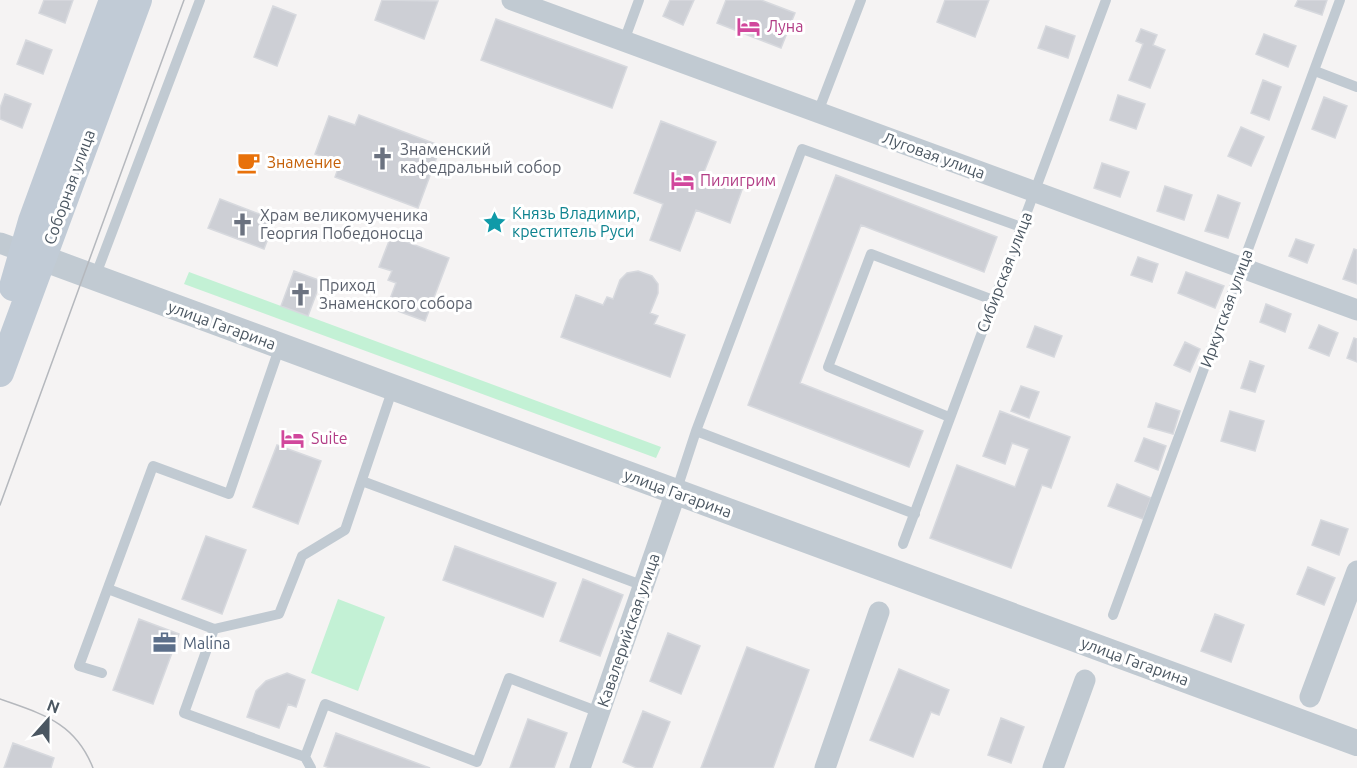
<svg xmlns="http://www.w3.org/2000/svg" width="1357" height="768" font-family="Ubuntu,sans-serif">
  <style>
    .green { fill: #c3f1d5 }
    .building { fill: #cdcfd5; stroke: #d7d9de; stroke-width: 1.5 }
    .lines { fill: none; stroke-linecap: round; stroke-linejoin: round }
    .service { stroke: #c1cad2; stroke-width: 10 }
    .minor { stroke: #c1cad2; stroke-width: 21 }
    .tertiary { stroke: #c1cad2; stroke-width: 26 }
    .secondary { stroke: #c1cbd6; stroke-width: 28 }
    .tram { stroke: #b5b8bd; stroke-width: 1.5 }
    .labels { text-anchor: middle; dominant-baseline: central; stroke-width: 6; stroke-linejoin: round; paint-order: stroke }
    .hotel-label { font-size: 16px; fill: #b23c85; stroke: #fff; text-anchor: start }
    .worship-label { font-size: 16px; fill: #5b616d; stroke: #fff; text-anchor: start }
    .street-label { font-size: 16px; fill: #4a5661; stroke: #fff }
    .food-label { font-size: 16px; fill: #c56008; stroke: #fff; text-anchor: start }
    .culture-label { font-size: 16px; fill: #0d838f; stroke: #fff; text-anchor: start }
    .service-label { font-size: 16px; fill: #4e5e75; stroke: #fff; text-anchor: start }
  </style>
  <rect width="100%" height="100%" fill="#f5f3f3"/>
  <path class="green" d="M189,272l472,175 -5,11 -472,-174z
    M338,599l47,18 -27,74 -47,-18z"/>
  <path class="building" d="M44,0h29l-8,23 -26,-10z
    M382,0l56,1 -14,38 -49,-19z
    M670,0h24l-11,25 -20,-9z
    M726,0h35l34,13 -14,35 -64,-25z
    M945,0h44l-14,37 -38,-15z
    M1298,0h29l-5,15 -27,-9z
    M273,6l23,9 -19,51 -23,-9z
    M496,19l131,48 -15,41 -131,-48z
    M1046,26l29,10 -7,22 -30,-10z
    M1141,29l16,6 -4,10 12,5 -15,38 -21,-8 14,-36 -7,-3z
    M1264,34l32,12 -8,21 -32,-13z
    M26,40l26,10 -9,24 -26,-10z
    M1263,80l18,7 -12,33 -18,-7z
    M5,94l26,10 -9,24 -22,-9v-11z
    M1118,95l27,9 -9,25 -26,-9z
    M1324,97l23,9 -12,32 -23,-9z
    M359,115l82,31 -23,62 -83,-31 5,-14 -25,-9 14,-38 26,9z
    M661,121l55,21 -12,30 39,15 -13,36 -34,-13 -16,41 -30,-11 13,-36 -29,-11z
    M1241,127l23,10 -13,29 -23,-10z
    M251,153l8,8 -11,10 -8,-8z
    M1102,163l27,9 -9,25 -26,-9z
    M836,175l161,62 -13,35 -123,-47 -61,158 123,48 -14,36 -161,-62z
    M1165,186l27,9 -8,25 -27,-9z
    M1218,195l22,8 -12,35 -23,-7z
    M220,199l55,21 -11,29 -56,-21z
    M391,236l58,22 -24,63 -38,-14 9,-24 -8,-3 4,-9 -13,-4z
    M1296,239l18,6 -7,18 -18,-7z
    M1354,249l3,1v34l-14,-5z
    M1138,257l20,7 -6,18 -21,-7z
    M294,271l27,10 -13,35 -27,-10z
    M638,271l14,5 6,8v9l-8,20 8,3 -4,8 31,11 -15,42 -109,-40 15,-42 27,10 4,-8 6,2 7,-19 7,-7z
    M1186,272l38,14 -9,22 -37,-15z
    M1266,304l25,10 -6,18 -25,-10z
    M1319,325l19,8 -9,23 -20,-8z
    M1035,326l27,10 -8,21 -27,-10z
    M1354,338l3,1v23l-10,-4z
    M1185,342l15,7 -10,23 -16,-7z
    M1250,361l14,5 -9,26 -14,-4z
    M1021,386l18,6 -10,26 -18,-7z
    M1156,403l24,8 -7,23 -25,-7z
    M1000,411l70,26 -19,51 -9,-3 -31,83 -81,-30 27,-73 58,22 14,-38 -17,-6 -7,21 -22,-8z
    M1230,411l34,10 -9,30 -34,-10z
    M1144,438l22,8 -8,24 -23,-9z
    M277,445l44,16 -23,63 -45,-17z
    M1117,484l34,14 -8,21 -35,-13z
    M1321,520l27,9 -9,26 -27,-10z
    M206,536l40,14 -24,64 -40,-15z
    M455,546l101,37 -13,34 -100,-37z
    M1308,567l27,11 -11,27 -27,-11z
    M583,579l40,16 -23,61 -40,-15z
    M1215,614l29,11 -13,37 -30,-11z
    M139,619l40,15 -26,70 -40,-14z
    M668,633l32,13 -19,48 -31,-13z
    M747,647l62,23 -36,98h-72z
    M899,669l50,21 -10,25 -8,-3 -18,45 -43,-17z
    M287,673l18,7 -9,27 -8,-3 -9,24 -32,-11 9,-26 10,-10z
    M643,711l27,11 -18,46h-15l-14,-6z
    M1001,718l23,9 -13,36 -23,-8z
    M528,719l39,14 -13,35h-44z
    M336,733l94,35h-100l-6,-2z
    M13,743l41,15 -3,10h-47z"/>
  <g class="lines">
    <path class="service" d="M624,41l15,-41
      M1315,71l42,16
      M818,112l43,-112
      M95,277l105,-277
      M949,417l-121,-50 43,-113 122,46
      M696,431l219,83
      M362,481l282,105
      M676,492l20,-61 106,-282 219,78
      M903,544l203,-544
      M108,589l106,40
      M1113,615l227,-615
      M102,673l-23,-7 74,-200 76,28 51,-148
      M305,757l20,-53 152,58 32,-84 90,34
      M311,768l-6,-11 -121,-44 30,-84 65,-15 23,-58 43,-26 48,-142"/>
    <path class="minor" d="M512,0l845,310
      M0,243l36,13
      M1310,697l47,-126
      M580,768l96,-276
      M825,768l54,-156
      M1053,768l32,-88"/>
    <path class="tertiary" d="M42,258l1315,485"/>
    <path class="secondary" d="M13,287l19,-66 81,-221
      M0,373l138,-373"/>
    <path class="tram" d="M0,505l184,-505
      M0,699c42,15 75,23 93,69"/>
  </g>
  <defs>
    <symbol id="hotel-bare" viewBox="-9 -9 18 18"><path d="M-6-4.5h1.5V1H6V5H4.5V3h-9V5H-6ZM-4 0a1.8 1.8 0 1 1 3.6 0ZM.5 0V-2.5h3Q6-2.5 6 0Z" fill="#d1479c" stroke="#fff" stroke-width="2.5" paint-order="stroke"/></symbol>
    <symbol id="church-bare" viewBox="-9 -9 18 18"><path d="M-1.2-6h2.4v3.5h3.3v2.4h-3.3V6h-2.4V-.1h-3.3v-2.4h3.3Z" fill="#6b7280" stroke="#fff" stroke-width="2.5" paint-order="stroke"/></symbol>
    <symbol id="cafe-bare" viewBox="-9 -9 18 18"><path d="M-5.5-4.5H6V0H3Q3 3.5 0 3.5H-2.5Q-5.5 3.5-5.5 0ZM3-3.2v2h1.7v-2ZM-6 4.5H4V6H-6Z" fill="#e8710a" stroke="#fff" stroke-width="2.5" paint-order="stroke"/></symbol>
    <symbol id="sight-bare" viewBox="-9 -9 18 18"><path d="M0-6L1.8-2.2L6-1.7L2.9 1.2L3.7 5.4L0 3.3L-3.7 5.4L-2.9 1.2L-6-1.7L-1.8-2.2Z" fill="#0f9aa8" stroke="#fff" stroke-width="2.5" paint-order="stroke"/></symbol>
    <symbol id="office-bare" viewBox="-9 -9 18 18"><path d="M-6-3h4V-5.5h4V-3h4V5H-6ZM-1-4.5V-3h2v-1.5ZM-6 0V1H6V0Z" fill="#5c6f8a" stroke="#fff" stroke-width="2.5" paint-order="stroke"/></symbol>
  </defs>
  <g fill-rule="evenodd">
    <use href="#hotel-bare" x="732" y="10" width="33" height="33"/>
    <use href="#church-bare" x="366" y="142" width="33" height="33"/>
    <use href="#cafe-bare" x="232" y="146" width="33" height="33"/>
    <use href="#hotel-bare" x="666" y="164" width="33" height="33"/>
    <use href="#sight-bare" x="478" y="206" width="33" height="33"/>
    <use href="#church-bare" x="226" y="208" width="33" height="33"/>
    <use href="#church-bare" x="284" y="278" width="33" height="33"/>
    <use href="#hotel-bare" x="276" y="422" width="33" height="33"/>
    <use href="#office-bare" x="148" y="626" width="33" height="33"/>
  </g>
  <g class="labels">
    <g class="hotel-label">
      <text x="767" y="26">Луна</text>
      <text x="700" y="180">Пилигрим</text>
      <text x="311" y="438">Suite</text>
    </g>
    <g class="worship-label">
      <text x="400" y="149">Знаменский<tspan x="400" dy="18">кафедральный собор</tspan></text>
      <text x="260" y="215">Храм великомученика<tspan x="260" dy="18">Георгия Победоносца</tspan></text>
      <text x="319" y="285">Приход<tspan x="319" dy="18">Знаменского собора</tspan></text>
    </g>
    <g class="street-label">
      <text transform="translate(934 155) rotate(20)">Луговая улица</text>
      <text transform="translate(69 187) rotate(-70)">Соборная улица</text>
      <text transform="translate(1004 272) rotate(-69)">Сибирская улица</text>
      <text transform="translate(1226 308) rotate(-70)">Иркутская улица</text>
      <text transform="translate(222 325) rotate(20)">улица Гагарина</text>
      <text transform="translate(678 493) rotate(20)">улица Гагарина</text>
      <text transform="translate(628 630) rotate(-71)">Кавалерийская улица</text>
      <text transform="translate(1135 661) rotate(20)">улица Гагарина</text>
    </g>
    <g class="food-label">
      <text x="267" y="162">Знамение</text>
    </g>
    <g class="culture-label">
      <text x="512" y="213">Князь Владимир,<tspan x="512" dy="18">креститель Руси</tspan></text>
    </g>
    <g class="service-label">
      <text x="183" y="643">Malina</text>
    </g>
  </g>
  <g transform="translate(48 720) rotate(21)" stroke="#ffffff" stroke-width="4.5" paint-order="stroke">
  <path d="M0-4.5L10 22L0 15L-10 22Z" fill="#4a5661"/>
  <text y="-9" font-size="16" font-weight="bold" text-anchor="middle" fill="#4a5661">N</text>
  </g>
</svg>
